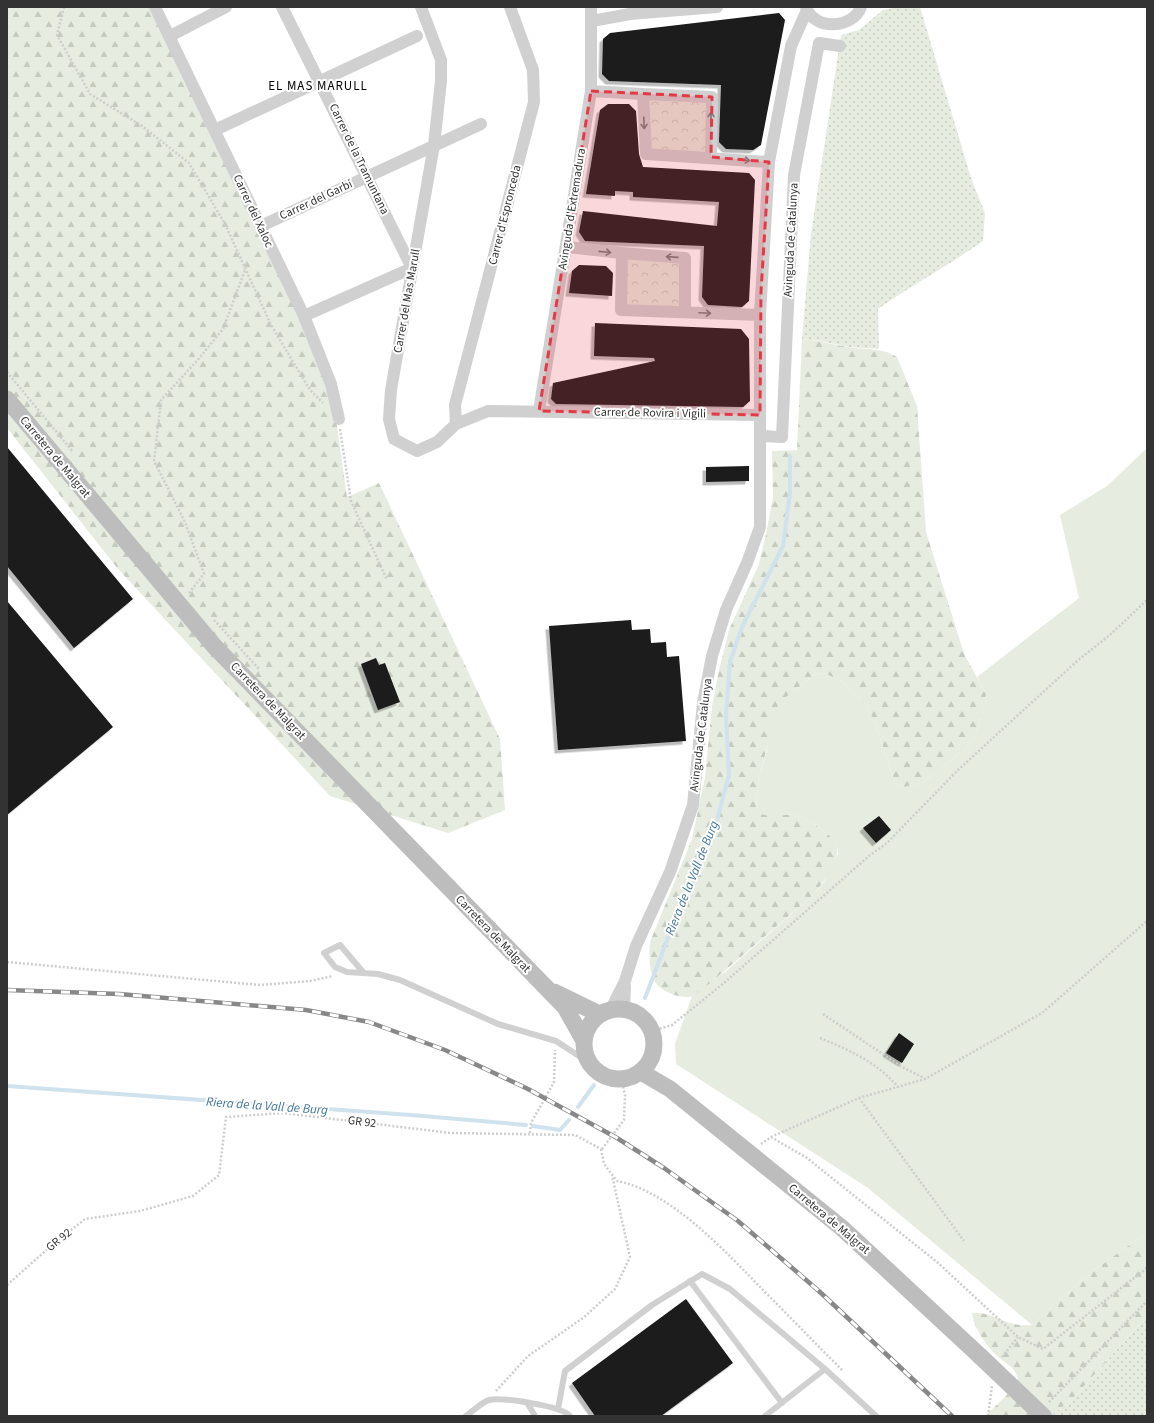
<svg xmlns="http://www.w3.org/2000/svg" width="1154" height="1423" font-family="'Source Sans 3',sans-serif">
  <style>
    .grass { fill: url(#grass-dots) }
    .forest { fill: url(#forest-firs) }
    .park { fill: url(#park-crowns) }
    .garden { fill: #e6ecdf }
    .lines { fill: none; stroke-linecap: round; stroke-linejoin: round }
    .stream { stroke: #cfe2ee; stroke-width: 4 }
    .building { fill: #1a1a1a; filter: url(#shadow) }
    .path { stroke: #cdcdcd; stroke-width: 2.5; stroke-dasharray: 2 2; stroke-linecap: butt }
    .lane { stroke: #d0d0d0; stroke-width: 6 }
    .street { stroke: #d0d0d0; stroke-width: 12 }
    .secondary { stroke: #bdbdbd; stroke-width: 17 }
    .rail-casing { stroke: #888; stroke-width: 4.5 }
    .rail { stroke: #fff; stroke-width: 3; stroke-dasharray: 9; stroke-linecap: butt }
    .secondary-bridge { stroke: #bdbdbd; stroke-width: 17 }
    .oneway { stroke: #7a7a7a }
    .marked { fill: #e63946; fill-opacity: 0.2; stroke: #e63946; stroke-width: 3; stroke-dasharray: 8 5; stroke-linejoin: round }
    .labels { text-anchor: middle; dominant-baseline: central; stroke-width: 4; stroke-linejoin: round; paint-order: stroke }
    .street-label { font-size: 12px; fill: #333; stroke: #fff }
    .neighbourhood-label { font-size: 13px; letter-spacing: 1px; fill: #000; stroke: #fff }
    .water-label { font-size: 13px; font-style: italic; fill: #3f7597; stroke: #fff }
  </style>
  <defs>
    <pattern id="grass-dots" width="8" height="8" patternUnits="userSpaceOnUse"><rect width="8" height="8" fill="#e6ecdf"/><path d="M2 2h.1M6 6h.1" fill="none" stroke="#c6cbc0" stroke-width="1.8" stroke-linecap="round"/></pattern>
    <pattern id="forest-firs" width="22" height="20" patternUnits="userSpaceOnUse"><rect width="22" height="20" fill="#e6ecdf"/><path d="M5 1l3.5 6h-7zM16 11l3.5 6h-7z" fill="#c6cbc0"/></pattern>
    <pattern id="park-crowns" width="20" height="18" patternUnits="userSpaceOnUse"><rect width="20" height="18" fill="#e6ecdf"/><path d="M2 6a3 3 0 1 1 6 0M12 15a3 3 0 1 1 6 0" fill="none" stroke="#c6cbc0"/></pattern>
    <filter id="shadow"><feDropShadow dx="-3.5" dy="3.5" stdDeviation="0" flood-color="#0004"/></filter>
  </defs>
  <rect width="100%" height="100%" fill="#fff"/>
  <path class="grass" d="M899,7h21l51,171 14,35 -2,28c-34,24 -71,44 -105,68l1,40 -30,-2 -29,-6 -18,-2 9,-105 30,-199 18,-5 24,-20z
    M1147,1316v100h-96l24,-20z"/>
  <path class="forest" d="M7,7h148l176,377 16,113 32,-14 121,256 5,71 -57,23 -118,-37 -212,-227 -111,-141z
    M802,339c16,1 30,6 46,8 18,3 33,0 49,10l20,49 9,126 38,122 22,40 -1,11 -11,34 -6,8 -44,35 -19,5 -10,-4 -20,-60 -10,-19 -23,-23 -19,-8 -10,3 -33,26 -21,75 -3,34c14,8 23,2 37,4 13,2 37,19 45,29 0,20 -14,38 -27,53l-110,94c-3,2 -5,4 -8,5 -12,4 -34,-5 -39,-16 -5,-11 -5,-25 -4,-38l42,-103 13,-62 7,-71 7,-36 10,-40 30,-66 7,-30 7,-37 -1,-46 25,-1z
    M1147,1233v83l-72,80 -24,20h-66l23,-22 10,-15c-3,-13 -14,-16 -23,-25 -10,-10 -22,-28 -23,-41 21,-2 34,15 60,12 35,-35 74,-65 115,-92z"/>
  <path class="park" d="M643,94l69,3 -1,60 -65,-3z
    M622,253l63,3v56l-64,-7z"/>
  <path class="garden" d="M1147,448v785c-41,27 -80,57 -115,92l-164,-137 -192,-124 -1,-20 17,-48c12,-6 21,-17 33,-24l86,-75 13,-15 14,-28v-10c-8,-10 -32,-27 -45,-29 -15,-2 -22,5 -37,-4l3,-34 7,-23 9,-43 5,-9 33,-26 10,-3 19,8 23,23 10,19 20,60 10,4 19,-5 44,-35 6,-8 11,-34 1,-11 -9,-17 102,-79 -19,-83 47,-29z"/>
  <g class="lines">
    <path class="stream" d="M645,998l26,-68 43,-98 15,-57 -3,-60 4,-53 12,-35 41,-81 7,-53v-37
      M7,1086l404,29 115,10
      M578,1107l16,-22
      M533,1126l27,4 9,-10"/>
  </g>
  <path class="building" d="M779,13l6,7 -24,125 -8,5 -27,-1 -7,-7 2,-57 -112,-4 -7,-7 1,-35 7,-6z
    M608,104h21l7,7 3,43 4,13 106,6 6,7 -6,121 -7,6 -34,-2 -6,-8 2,-51 -119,-5 -6,-9 4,-21 134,15 2,-24 -86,-5v-5l-18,-1v5l-29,-2 14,-84z
    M579,265l27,1 7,7 -1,23 -43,-3 3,-22z
    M595,323l146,6 8,10 1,62 -7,6 -187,-3 -5,-5 2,-16 102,-22 -1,-3 -60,-2z
    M7,447l126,152 -59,49 -67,-82z
    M749,466v15l-43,1v-15z
    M7,601l106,126 -106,88z
    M631,620l1,10 18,-1 1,14 15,-1 1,15 12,-1 7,85 -128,9 -9,-124z
    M376,658l3,7 6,-2 15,39 -22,8 -17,-46z
    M879,816l12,14 -15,13 -13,-15z
    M899,1033l15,11 -12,19 -16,-10z
    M686,1299l47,64 -72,53h-66l-23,-33z"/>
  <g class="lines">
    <path class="path" d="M64,7l-7,28 33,59 52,32 47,37 36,61 46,101 39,65 13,13
      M7,372l66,80
      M340,429l11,72 36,79
      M189,593l15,-19 -19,-52 -31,-61 7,-61 35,-38 27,-33 22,-59
      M214,620l45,49
      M7,962l253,23 50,-4 23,-5
      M823,1014l79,53 22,11
      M652,1031l20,-6 52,-42 145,-127 18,-13 71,-73 118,-108 35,-28 36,-34
      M820,1038c29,12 57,24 78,49
      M859,1098l105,143
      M530,1133l1,-10 23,-41 1,-32
      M771,1137l36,21 130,104 81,75 25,12 104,-81
      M761,1144l10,-7 88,-39 66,-19 117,-66 105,-92
      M601,1149l3,15 13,17c53,10 109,71 145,108 27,27 53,54 80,81
      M602,1149l22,-29 1,-24 -3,-16
      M7,1285l44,-39 34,-27 55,-8 53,-15 26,-21 7,-58 57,-4 168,20 124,2 26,14
      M1002,1357l16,-20
      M496,1391l32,-35 55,-38 32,-29 15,-32 -18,-82
      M1049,1402l98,-101
      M988,1416l4,-30"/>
    <path class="lane" d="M363,972l-23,-27 -16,8 11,14 12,5 31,2 22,6 98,44 58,17 32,21
      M690,1281l92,122
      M528,1404l7,12
      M558,1409l7,-38 87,-66 50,-31 28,15 95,80 51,47
      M466,1416c7,-5 16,-14 23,-16 13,-3 73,6 81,16
      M765,1416l60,-47"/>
    <path class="street" d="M155,7l149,309 27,68 8,35
      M282,7l130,261 -108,48
      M421,7l20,53v21l-7,64 -43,245 -2,29 5,20 23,12 20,-9 19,-18 32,-13 272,4
      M806,7c8,24 47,22 55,0
      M592,21l38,-7 87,-7
      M170,36l56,-29
      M591,91l52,3 3,60 123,8
      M643,94l69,3 -1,60
      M215,130l202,-94
      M261,226l220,-102
      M567,247l55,6 -1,57 139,5
      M622,253l63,5v54
      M539,411l52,-320v-84
      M456,424l-1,-19 79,-303 -1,-32 -23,-63
      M760,436l22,1 12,-262 25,-132 21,3
      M624,1008l1,-22
      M611,1009l14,-28 11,-35 34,-74 23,-67 10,-102 9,-47 14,-46 21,-47 13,-36v-212l9,-153 22,-116 16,-36"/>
    <path class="secondary" d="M7,399l208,248 350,360 18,32
      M554,992l45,22
      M584 1044a35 35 0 1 1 70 0a35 35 0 1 1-70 0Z
      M641,1072l29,17 172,139 138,128"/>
    <defs>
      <path id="rail" d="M7,990l112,4 187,16 63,12 76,28 83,39 89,49 47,30 74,53 82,71 132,124"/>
    </defs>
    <use href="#rail" class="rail-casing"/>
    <use href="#rail" class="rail"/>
    <path class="secondary-bridge" d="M980,1356l63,60"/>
  </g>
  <defs><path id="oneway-shaft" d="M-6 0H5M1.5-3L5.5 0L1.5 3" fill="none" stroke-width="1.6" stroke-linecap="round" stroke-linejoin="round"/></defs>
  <g class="oneway">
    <use href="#oneway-shaft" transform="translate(711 118) rotate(-89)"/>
    <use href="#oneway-shaft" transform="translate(644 123) rotate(88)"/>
    <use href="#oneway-shaft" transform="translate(744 160) rotate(5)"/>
    <use href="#oneway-shaft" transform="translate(605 252) rotate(6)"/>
    <use href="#oneway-shaft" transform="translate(672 257) rotate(-176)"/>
    <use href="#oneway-shaft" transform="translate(705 313) rotate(3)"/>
  </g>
  <path class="marked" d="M591,91l121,6 -1,60 58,5 -8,130 -1,123 -221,-4z"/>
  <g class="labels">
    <g class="street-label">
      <text transform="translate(359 159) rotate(64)">Carrer de la Tramuntana</text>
      <text transform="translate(316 200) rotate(-25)">Carrer del Garbí</text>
      <text transform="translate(572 209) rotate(-81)">Avinguda d'Extremadura</text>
      <text transform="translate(253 211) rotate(65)">Carrer del Xaloc</text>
      <text transform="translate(505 215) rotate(-76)">Carrer d'Espronceda</text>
      <text transform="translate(791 240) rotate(-87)">Avinguda de Catalunya</text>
      <text transform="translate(407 301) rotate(-80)">Carrer del Mas Marull</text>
      <text transform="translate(650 413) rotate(1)">Carrer de Rovira i Vigili</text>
      <text transform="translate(55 457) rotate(50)">Carretera de Malgrat</text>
      <text transform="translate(268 701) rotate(46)">Carretera de Malgrat</text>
      <text transform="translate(701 735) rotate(-83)">Avinguda de Catalunya</text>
      <text transform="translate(493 934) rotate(46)">Carretera de Malgrat</text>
      <text transform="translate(362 1122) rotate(7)">GR 92</text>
      <text transform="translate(829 1219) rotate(40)">Carretera de Malgrat</text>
      <text transform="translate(59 1240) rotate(-39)">GR 92</text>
    </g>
    <g class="neighbourhood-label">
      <text x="318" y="86">EL MAS MARULL</text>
    </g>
    <g class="water-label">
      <text transform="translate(692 878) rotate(-68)">Riera de la Vall de Burg</text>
      <text transform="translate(267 1106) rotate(4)">Riera de la Vall de Burg</text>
    </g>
  </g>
  <rect width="1154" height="1423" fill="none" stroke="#333333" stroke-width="16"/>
</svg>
